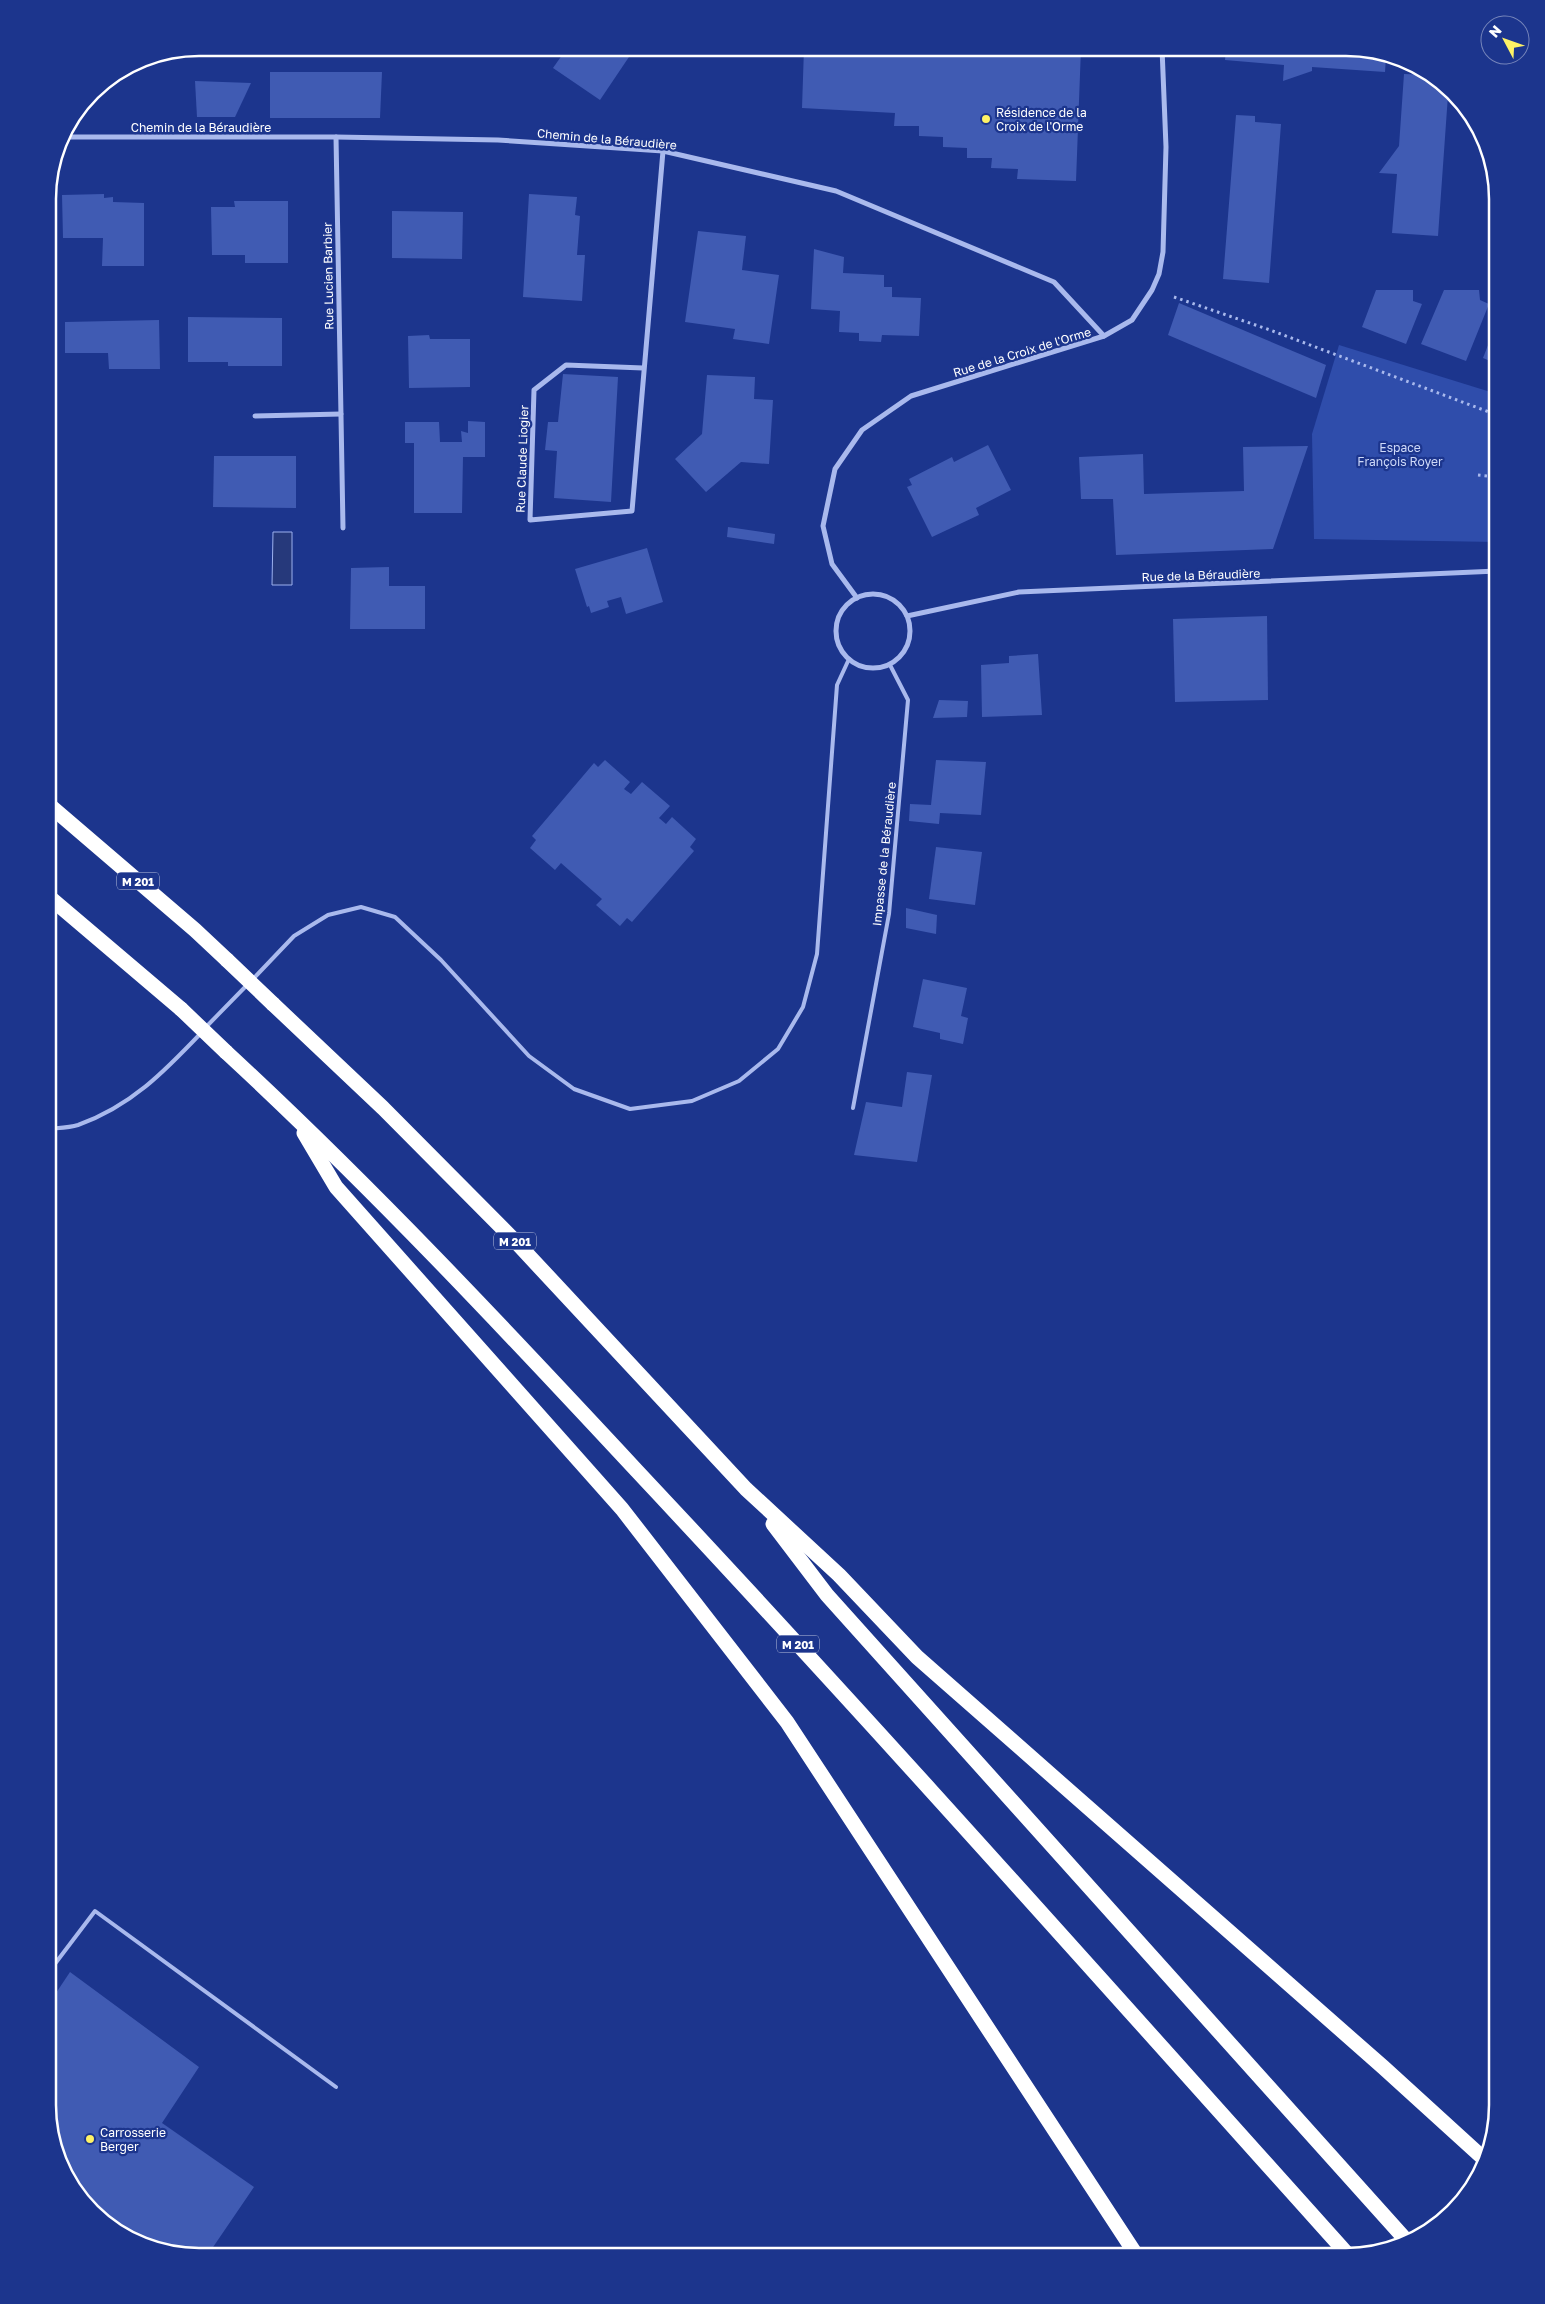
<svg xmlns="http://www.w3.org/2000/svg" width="1545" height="2304" font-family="'Golos Text',sans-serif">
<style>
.green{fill:#2f4dab}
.water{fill:#26397b;stroke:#9cb1ef}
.building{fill:#405bb3}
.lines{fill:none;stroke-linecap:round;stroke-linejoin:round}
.path{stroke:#a9b9ed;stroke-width:3;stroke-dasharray:2.5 4;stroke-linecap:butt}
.lane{stroke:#a9b9ed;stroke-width:4}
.street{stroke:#a9b9ed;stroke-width:5}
.highway{stroke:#fff;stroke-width:15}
.highway-bridge{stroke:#fff;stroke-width:15}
.poi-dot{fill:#fef266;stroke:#1c358d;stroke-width:2}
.labels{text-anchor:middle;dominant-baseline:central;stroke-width:4.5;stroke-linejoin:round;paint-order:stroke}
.shield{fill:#1c358d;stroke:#bbc2dd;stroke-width:1}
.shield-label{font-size:11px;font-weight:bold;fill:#fff}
.poi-label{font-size:12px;fill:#fff;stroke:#1c358d;text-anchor:start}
.street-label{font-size:12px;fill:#fff;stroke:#1c358d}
.park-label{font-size:12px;fill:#ced9f9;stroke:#1c358d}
.rim{fill:none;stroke:#fff;stroke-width:2.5}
</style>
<rect width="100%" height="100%" fill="#1c358d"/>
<polygon class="green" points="1339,345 1497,394 1497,542 1314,539 1312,434"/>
<polygon class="water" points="273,532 292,532 292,585 272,585"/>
<g class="building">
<polygon points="567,48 635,48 600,100 553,68"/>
<polygon points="804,48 1081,48 1076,181 1017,179 1018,169 991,168 992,158 967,158 967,148 943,147 943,137 919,136 919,126 894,126 895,113 802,108"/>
<polygon points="1226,48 1355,48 1386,57 1385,72 1312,67 1312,71 1283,81 1284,65 1225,60"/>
<polygon points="270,72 382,72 380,118 270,118"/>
<polygon points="1404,74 1429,75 1448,95 1438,236 1392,233 1397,174 1379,173 1399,146"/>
<polygon points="195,81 251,83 235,117 197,117"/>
<polygon points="1236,115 1255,116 1255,122 1281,124 1269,283 1223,279"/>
<polygon points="104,194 104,198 113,197 113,202 144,203 144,266 102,266 103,238 63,238 62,195"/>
<polygon points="529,194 577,197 575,215 580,216 577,255 585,255 582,301 523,297"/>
<polygon points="234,201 288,201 288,263 245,263 245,255 212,255 211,207 235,207"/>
<polygon points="392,211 463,212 462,259 392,258"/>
<polygon points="698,231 746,236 742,270 779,275 769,344 733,339 735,329 685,322"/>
<polygon points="814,249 844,257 843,273 884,275 884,287 892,287 892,297 921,298 919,336 882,335 881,342 859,341 859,333 839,332 840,311 811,309"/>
<polygon points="1376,290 1413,290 1413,301 1422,304 1406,344 1362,327"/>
<polygon points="1444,290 1479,290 1480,300 1489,304 1466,361 1421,344"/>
<polygon points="1179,303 1326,365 1316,398 1168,335"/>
<polygon points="188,317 282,318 282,366 228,366 228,362 188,362"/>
<polygon points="159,320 160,369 109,369 108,353 65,353 65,322"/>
<polygon points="1497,322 1497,364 1483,358"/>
<polygon points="429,335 430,339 470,339 470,387 409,388 408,336"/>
<polygon points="563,374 618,377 611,502 554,498 557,451 545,450 548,422 558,422"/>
<polygon points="707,375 755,377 754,399 773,400 769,464 741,462 706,492 675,459 702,434"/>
<polygon points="468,421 485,422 485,457 463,457 462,513 414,513 414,443 405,443 405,422 439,422 440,442 462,442 461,431 468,433"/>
<polygon points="988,445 1011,490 976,508 979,515 932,537 907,487 912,485 909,479 952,457 954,462"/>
<polygon points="1308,446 1273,549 1116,555 1113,499 1081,499 1079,457 1143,454 1144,494 1244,491 1243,447"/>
<polygon points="214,456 296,456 296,508 213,507"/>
<polygon points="728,527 775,534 774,544 727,537"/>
<polygon points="647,548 663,602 626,614 621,597 607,601 609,607 591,613 589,606 587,607 575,569"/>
<polygon points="389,567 389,586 425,586 425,629 350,629 351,568"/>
<polygon points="1267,616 1268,700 1175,702 1173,619"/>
<polygon points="1038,654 1042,715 982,717 981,665 1009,663 1009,656"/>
<polygon points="939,700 968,701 967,717 933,718"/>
<polygon points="605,760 630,782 624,789 631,794 642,782 670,806 659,818 666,824 672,817 696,839 690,847 694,851 632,922 627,918 620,926 596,905 602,899 561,863 555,870 530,848 536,840 532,836 594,763 598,767"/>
<polygon points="936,760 986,762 981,815 940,813 939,824 909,821 910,804 931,805"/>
<polygon points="936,847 982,852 975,905 929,899"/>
<polygon points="906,908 937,915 936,934 906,928"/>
<polygon points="923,979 967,988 961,1016 968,1018 963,1044 940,1039 940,1033 913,1027"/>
<polygon points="907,1072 932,1075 917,1162 854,1155 866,1102 902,1107"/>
<polygon points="70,1972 199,2067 162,2123 254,2187 207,2256 190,2256 115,2231 68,2180 48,2104 48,2005"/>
</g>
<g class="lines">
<g class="path">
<polyline points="1174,297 1270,330 1497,415"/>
<polyline points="1478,475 1497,477"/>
</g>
<g class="lane">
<polyline points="253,979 294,936 328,915 361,907 395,917 441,960 529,1056 574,1089 630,1109 692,1101 739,1081 778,1049 803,1007 817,954 837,685 849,659"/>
<polyline points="206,1027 248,984"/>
<polyline points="853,1108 889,914 908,700 890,665"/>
<path d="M48,1129C57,1128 69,1128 78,1125C131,1106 164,1072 202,1032"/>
<polyline points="48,1973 95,1911 336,2087"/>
</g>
<g class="street">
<polyline points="62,137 336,137 498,140 663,151 836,191 1054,282 1104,336"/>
<polyline points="336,137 343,528"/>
<polyline points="643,368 566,365 534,390 530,520 632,511 663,151"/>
<polyline points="255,416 341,414"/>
<circle cx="873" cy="631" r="37"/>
<polyline points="857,598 832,564 823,526 835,469 862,430 911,396 1104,336 1132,320 1152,290 1159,274 1163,252 1166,147 1162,48"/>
<polyline points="907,616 1019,592 1497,571"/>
</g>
<g class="highway">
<polyline points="48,804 195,930 227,960"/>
<polyline points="48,896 181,1009"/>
<polyline points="273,1004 383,1108 516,1242 746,1489 839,1575 917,1657 1383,2067 1483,2158"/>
<path d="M226,1052C370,1185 504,1328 637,1471C879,1729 1113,1993 1349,2256"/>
<polyline points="304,1133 336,1187 622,1509 787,1722 1137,2256"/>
<polyline points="773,1524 827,1595 1406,2240"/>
</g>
<g class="highway-bridge">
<polyline points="227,960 273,1004"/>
<polyline points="181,1009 226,1052"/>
</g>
</g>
<g class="poi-dot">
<circle cx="986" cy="119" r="5"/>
<circle cx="90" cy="2139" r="5"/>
</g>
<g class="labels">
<g class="shield">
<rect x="117" y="872.5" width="42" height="17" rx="4"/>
<rect x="494" y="1232.5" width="42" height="17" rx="4"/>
<rect x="777" y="1635.5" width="42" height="17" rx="4"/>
</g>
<g class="shield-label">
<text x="138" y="881">M 201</text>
<text x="515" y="1241">M 201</text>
<text x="798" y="1644">M 201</text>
</g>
<g class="poi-label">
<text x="996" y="112">Résidence de la<tspan x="996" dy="14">Croix de l'Orme</tspan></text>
<text x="100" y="2132">Carrosserie<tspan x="100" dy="14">Berger</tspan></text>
</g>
<g class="street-label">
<text x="201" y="127">Chemin de la Béraudière</text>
<text transform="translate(607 139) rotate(5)">Chemin de la Béraudière</text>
<text transform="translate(328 276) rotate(-91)">Rue Lucien Barbier</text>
<text transform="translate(1022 352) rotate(-17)">Rue de la Croix de l'Orme</text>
<text transform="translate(522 459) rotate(-88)">Rue Claude Liogier</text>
<text transform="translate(1201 575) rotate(-2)">Rue de la Béraudière</text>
<text transform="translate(884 854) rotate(-84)">Impasse de la Béraudière</text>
</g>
<g class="park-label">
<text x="1400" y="447">Espace<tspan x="1400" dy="14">François Royer</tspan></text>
</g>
</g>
<path d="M0 0H1545V2304H0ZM199 56H1346A143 143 0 0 1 1489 199V2105A143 143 0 0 1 1346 2248H199A143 143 0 0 1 56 2105V199A143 143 0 0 1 199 56Z" fill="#1c358d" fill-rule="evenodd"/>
<path class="rim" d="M199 56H1346A143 143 0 0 1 1489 199V2105A143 143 0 0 1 1346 2248H199A143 143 0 0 1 56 2105V199A143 143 0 0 1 199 56Z"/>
<g transform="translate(1505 40) rotate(311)"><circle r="24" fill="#1c358d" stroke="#7786bb"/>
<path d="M0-4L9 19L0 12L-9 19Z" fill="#fef266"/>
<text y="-8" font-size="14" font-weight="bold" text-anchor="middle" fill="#ffffff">N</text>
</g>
</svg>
